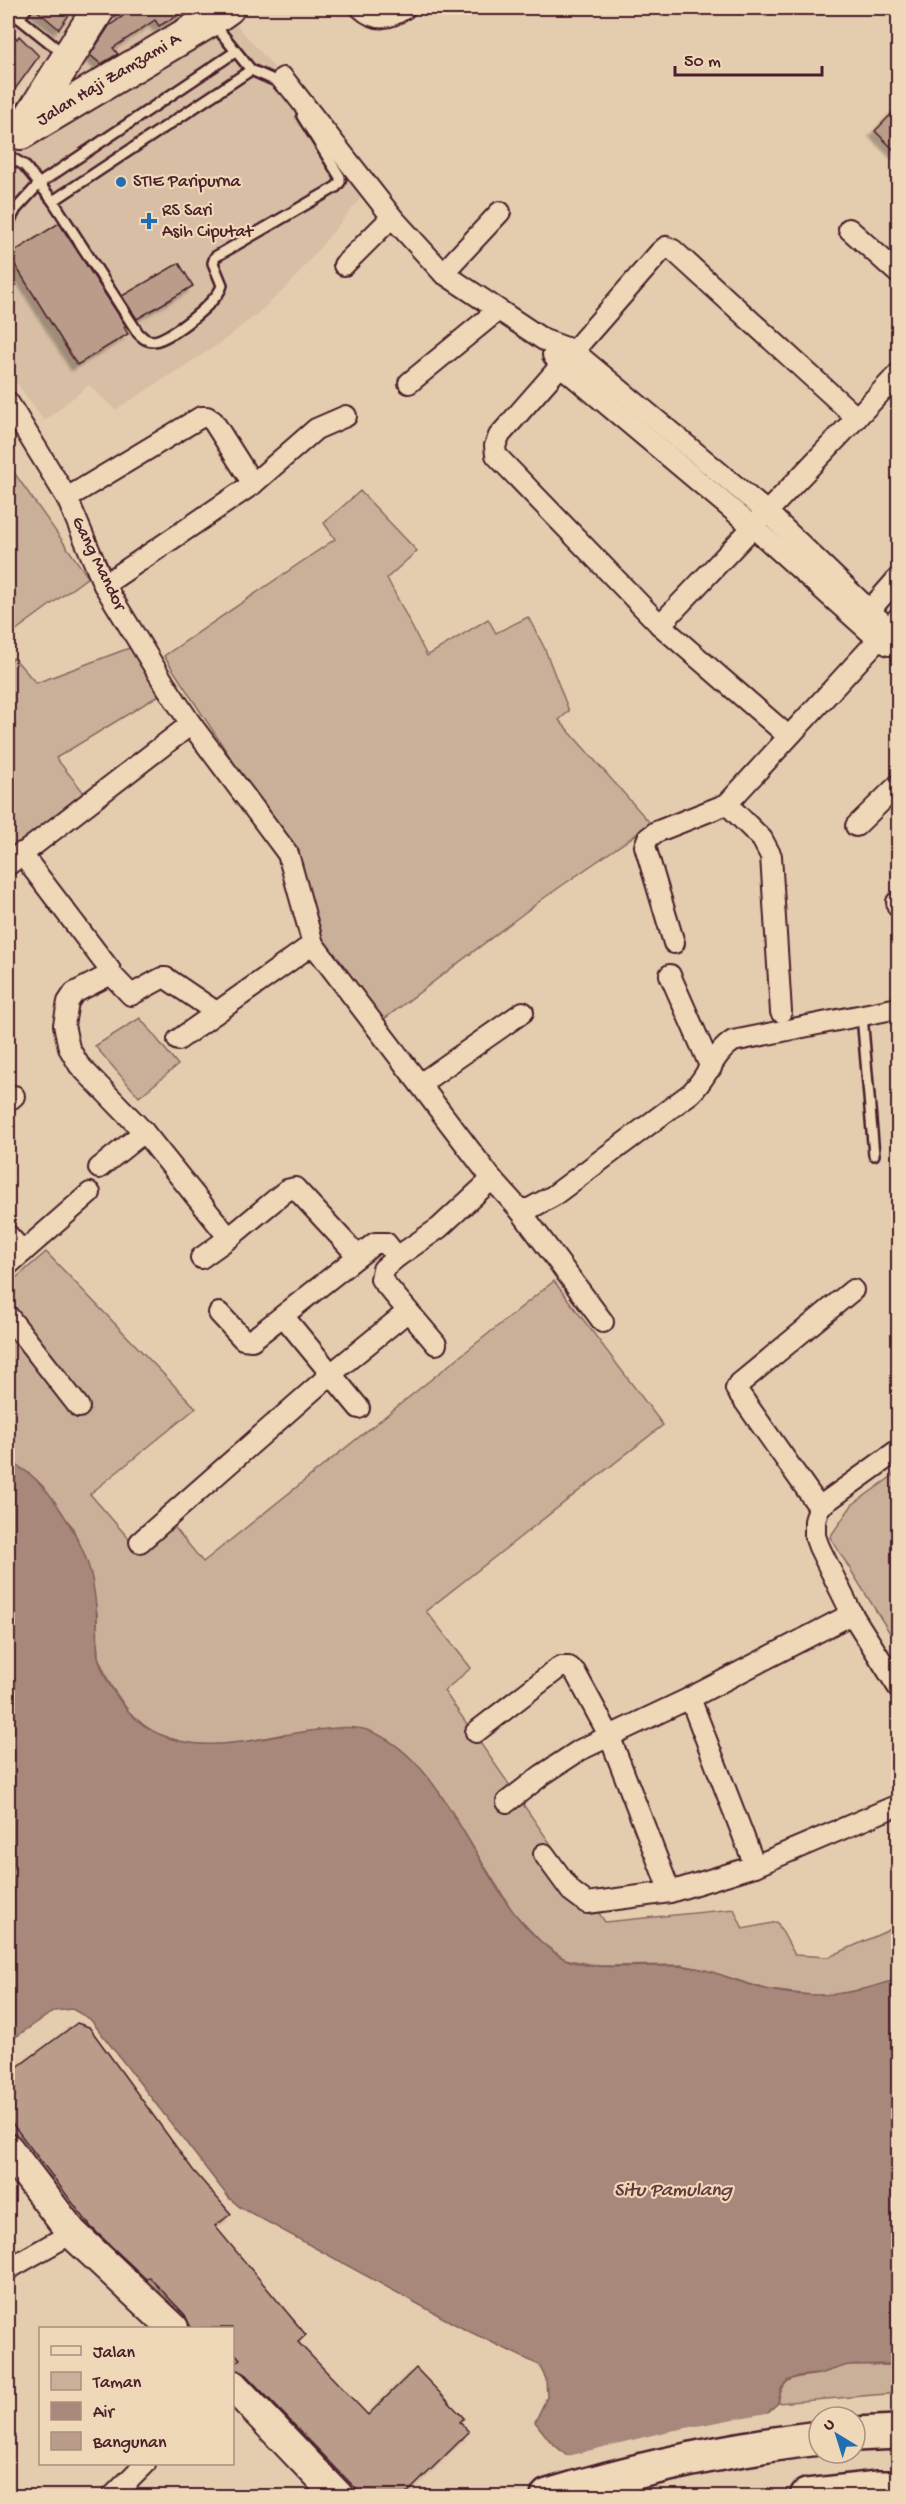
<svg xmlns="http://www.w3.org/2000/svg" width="906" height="2504" font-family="'Gochi Hand',sans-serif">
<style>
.built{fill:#d7bea4}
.green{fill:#cab099;stroke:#8a6862;stroke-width:1.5}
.water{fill:#a7887a;stroke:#825e5a;stroke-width:1.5}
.pier{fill:#e4cdaf}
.building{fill:#b99c8a;stroke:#4a1f2b;stroke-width:1.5;filter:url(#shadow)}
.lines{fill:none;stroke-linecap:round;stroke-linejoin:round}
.service-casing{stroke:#4a1f2b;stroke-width:14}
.minor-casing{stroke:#4a1f2b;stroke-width:24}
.primary-casing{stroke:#4a1f2b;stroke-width:34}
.trunk-casing{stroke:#4a1f2b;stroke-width:36}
.motorway-casing{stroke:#4a1f2b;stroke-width:38}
.service{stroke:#eed8b7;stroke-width:9}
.minor{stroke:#eed8b7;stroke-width:20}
.primary{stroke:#eed8b7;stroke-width:30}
.trunk{stroke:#eed8b7;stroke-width:32}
.motorway{stroke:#eed8b7;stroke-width:33}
.poi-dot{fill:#1f6fb2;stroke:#eed8b7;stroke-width:2}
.labels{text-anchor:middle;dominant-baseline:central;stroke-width:4.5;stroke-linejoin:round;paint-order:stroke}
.street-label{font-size:18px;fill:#4a1f2b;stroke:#eed8b7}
.poi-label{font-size:18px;fill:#4a1f2b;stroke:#eed8b7;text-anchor:start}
.water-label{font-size:20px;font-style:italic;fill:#61393f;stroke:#eed8b7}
</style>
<defs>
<filter id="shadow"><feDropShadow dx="-5.5" dy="5.5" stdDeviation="1.5" flood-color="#0004"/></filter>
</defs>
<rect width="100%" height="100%" fill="#e4cdaf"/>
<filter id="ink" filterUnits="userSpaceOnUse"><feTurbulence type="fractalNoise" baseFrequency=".0167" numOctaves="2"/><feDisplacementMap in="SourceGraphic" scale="12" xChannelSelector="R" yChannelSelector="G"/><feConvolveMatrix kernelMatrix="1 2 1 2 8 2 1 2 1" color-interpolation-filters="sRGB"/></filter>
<g filter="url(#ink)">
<polygon class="built" points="8,8 253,8 234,22 374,182 289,285 258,313 219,344 115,410 89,385 44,421 8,371 8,168 23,132 66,101 8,19"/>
<g class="green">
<polygon points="8,464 88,577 8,636"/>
<polygon points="360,491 417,551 387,578 427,656 488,619 496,633 528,617 544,647 569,711 559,720 651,824 544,898 375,1026 317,943 287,844 164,656 335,539 324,523"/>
<polygon points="140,644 166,691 56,758 85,794 8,850 8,661 14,658 36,683"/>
<polygon points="140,1018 178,1065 139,1097 95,1046"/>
<polygon points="46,1252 196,1408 90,1494 137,1548 171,1523 203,1562 554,1281 663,1425 426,1611 471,1668 444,1691 605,1922 734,1909 743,1929 777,1922 795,1955 829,1957 898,1926 898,1979 864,1991 819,1996 769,1990 704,1970 682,1965 599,1966 565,1959 542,1943 513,1912 439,1792 284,1734 226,1746 185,1743 150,1731 129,1712 111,1686 98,1657 97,1613 91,1576 72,1526 15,1465 8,1462 8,1285"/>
<polygon points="898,1472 898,1646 830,1537 852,1505"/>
<path d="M898,2364V2393L778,2403C783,2373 795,2379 819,2374C828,2372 837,2367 846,2365C863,2362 881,2368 898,2364Z"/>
</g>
<path class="water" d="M8,1462C26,1468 42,1484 53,1499C70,1523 86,1550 92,1579C95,1595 97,1611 97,1627C98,1636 96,1647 98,1656C102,1675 117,1699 130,1713C180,1766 255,1737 317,1730C333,1728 355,1725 370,1731C445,1760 474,1873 528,1929C539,1940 551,1952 565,1959C603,1975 659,1960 701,1969C724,1974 746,1986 770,1990C817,2000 854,1994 898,1979V2364L848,2365L819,2374L799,2376L787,2381L781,2389L778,2403L767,2413L612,2449L567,2456L550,2441L535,2422L547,2397L546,2379L539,2365L462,2328L240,2207L229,2198L90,2019L72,2009L54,2011L8,2042Z"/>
<polygon class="pier" points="776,2411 768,2416 735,2425 682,2437 612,2452 567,2459 563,2457 665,2432"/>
<g class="building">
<polygon points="34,8 74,8 59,29"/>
<polygon points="117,8 191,8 159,26 155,20 113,48 118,54 101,64 90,55 109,26 123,16"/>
<polygon points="8,29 17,39 19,36 39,56 8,99"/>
<polygon points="898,107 898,154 875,131"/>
<polygon points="59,223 126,326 124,327 128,334 77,365 9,255"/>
<polygon points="179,263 193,286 137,319 122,296"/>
<polygon points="77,2023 89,2027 193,2170 231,2214 215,2226 306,2335 298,2342 368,2415 416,2368 464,2418 460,2422 469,2432 404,2496 363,2496 244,2373 232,2368 232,2365 240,2359 232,2350 232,2328 191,2328 185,2315 149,2277 146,2279 91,2227 8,2118 8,2074"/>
</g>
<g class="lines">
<g class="service-casing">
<g id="service">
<polyline points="12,8 19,18 65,55"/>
<polyline points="19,18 27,8"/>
<polyline points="251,70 276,81 282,88"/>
<polyline points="8,156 24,165 53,201 251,70 214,24"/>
<path d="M53,201L138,333C143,338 146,341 154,341C170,339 219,301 222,285L213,263L215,257L336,187L340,182V177L302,116"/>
<polyline points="8,224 16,209 40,183 235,52"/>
<polyline points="862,1015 874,1155"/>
</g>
</g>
<g class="minor-casing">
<g id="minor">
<path d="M361,8C376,22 389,19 405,8"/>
<polyline points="283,78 392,217 443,273 544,340 572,350 768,513 889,629 898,645"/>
<polyline points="849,229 898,273"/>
<polyline points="344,265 392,217"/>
<polyline points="443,273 500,212"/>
<polyline points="553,355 560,365 754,528 879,640 889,645"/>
<polyline points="409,383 497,311"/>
<path d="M8,402L67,498L104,585L164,683L191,724L288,854L313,944L492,1179L519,1209H529L553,1196L691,1093C707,1078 714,1053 733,1041L898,1008"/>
<polyline points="67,498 201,417 207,417 213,421 253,484"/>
<polyline points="104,585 253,484 316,429 346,416"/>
<polyline points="863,618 898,578"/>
<polyline points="660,625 898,374"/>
<polyline points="788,736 660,625 496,455 495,446 499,436 660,252 666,247 673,250 857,418"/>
<polyline points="856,826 898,785"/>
<polyline points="21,853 110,970 111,974 74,993 68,1002 64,1025 69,1048 79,1065 144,1132 229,1238 201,1258"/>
<polyline points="8,865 191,724"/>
<polyline points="897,902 898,907"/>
<polyline points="674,943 645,846 648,838 656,832 727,804"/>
<polyline points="111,974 131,995 162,978 166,978 216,1012"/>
<polyline points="670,975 711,1068"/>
<polyline points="781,1012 771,856 762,839 727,804 898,618"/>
<polyline points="178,1040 313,944"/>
<polyline points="420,1084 523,1012"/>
<polyline points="8,1101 14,1096"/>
<polyline points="99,1168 144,1132"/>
<polyline points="519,1209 603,1322"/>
<polyline points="8,1235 23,1252"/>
<polyline points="229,1238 287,1190 295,1188 358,1256"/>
<polyline points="397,1257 383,1269 381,1279 436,1344"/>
<polyline points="8,1265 90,1193"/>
<polyline points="219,1313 243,1339 252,1340 375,1243 386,1243 397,1257 439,1228 492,1179"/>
<polyline points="8,1316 79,1407"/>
<polyline points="289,1323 359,1408"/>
<polyline points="898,1450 819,1507 815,1521 815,1536 819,1547 852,1614 898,1687"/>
<polyline points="819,1507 736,1389 739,1384 853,1290"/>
<polyline points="140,1542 331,1374 407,1312"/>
<polyline points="690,1698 755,1866"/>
<polyline points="476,1732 560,1667 569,1667 575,1672 609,1735 670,1892"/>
<polyline points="507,1802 542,1775 580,1750 690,1698 852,1614"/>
<polyline points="544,1854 571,1891 587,1903 670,1892 755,1866 898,1805"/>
<polyline points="8,2269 72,2233"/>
<polyline points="113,2496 145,2464"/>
</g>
</g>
<g class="primary-casing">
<g id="primary">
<polyline points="8,2149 72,2233 173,2328"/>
<polyline points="232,2385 338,2496"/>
</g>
</g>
<g class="trunk-casing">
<g id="trunk">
<polyline points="23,129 99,8"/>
<polyline points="21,133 211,20 228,8"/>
</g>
</g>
<g class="motorway-casing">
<g id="motorway">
<polyline points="855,2434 898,2432"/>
<path d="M548,2496C638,2469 725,2449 819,2438"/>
<polyline points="807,2496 878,2488 898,2488"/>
</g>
</g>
<use href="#service" class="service"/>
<use href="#minor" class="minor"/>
<use href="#primary" class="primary"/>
<use href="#trunk" class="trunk"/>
<use href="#motorway" class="motorway"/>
</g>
</g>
<g class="poi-dot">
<circle cx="121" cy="182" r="6"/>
<path d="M146 212h6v6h6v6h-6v6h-6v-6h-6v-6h6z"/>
</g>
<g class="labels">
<g class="street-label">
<text transform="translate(109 80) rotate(-31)">Jalan Haji Zamzami A</text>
<text transform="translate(98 564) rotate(64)">Gang Mandor</text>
</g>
<g class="poi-label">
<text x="133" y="182">STIE Paripurna</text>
<text x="162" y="211">RS Sari<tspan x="162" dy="21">Asih Ciputat</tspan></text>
</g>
<g class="water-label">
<text x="673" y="2191">Situ Pamulang</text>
</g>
</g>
<rect width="906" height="2504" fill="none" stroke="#eed8b7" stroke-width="30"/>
<rect x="15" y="15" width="876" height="2474" fill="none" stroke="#4a1f2b" stroke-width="2" filter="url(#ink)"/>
<rect x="39" y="2327" width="195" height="138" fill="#eed8b7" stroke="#ac8e7f" stroke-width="1.5"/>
<rect x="51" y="2346" width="30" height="9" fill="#eed8b7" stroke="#ac8e7f" stroke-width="1.5"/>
<text x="93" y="2357" font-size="18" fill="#4a1f2b">Jalan</text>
<rect x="51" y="2372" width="30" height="18" fill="#cab099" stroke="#ac8e7f" stroke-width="1.5"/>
<text x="93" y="2387" font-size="18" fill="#4a1f2b">Taman</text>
<rect x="51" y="2402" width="30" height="18" fill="#a7887a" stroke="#ac8e7f" stroke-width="1.5"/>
<text x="93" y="2417" font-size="18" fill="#4a1f2b">Air</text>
<rect x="51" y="2432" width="30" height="18" fill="#b99c8a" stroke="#ac8e7f" stroke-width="1.5"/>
<text x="93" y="2447" font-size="18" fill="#4a1f2b">Bangunan</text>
<g transform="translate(837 2435) rotate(322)"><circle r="28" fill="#eed8b7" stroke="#ac8e7f" stroke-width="1.5"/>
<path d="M0-4.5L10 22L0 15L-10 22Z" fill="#1f6fb2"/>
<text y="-9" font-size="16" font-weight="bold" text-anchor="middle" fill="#4a1f2b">U</text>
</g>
<path d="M675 66v9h147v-9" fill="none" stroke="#4a1f2b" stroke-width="3"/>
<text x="684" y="66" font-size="18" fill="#4a1f2b" stroke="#eed8b7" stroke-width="4.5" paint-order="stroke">50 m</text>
</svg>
